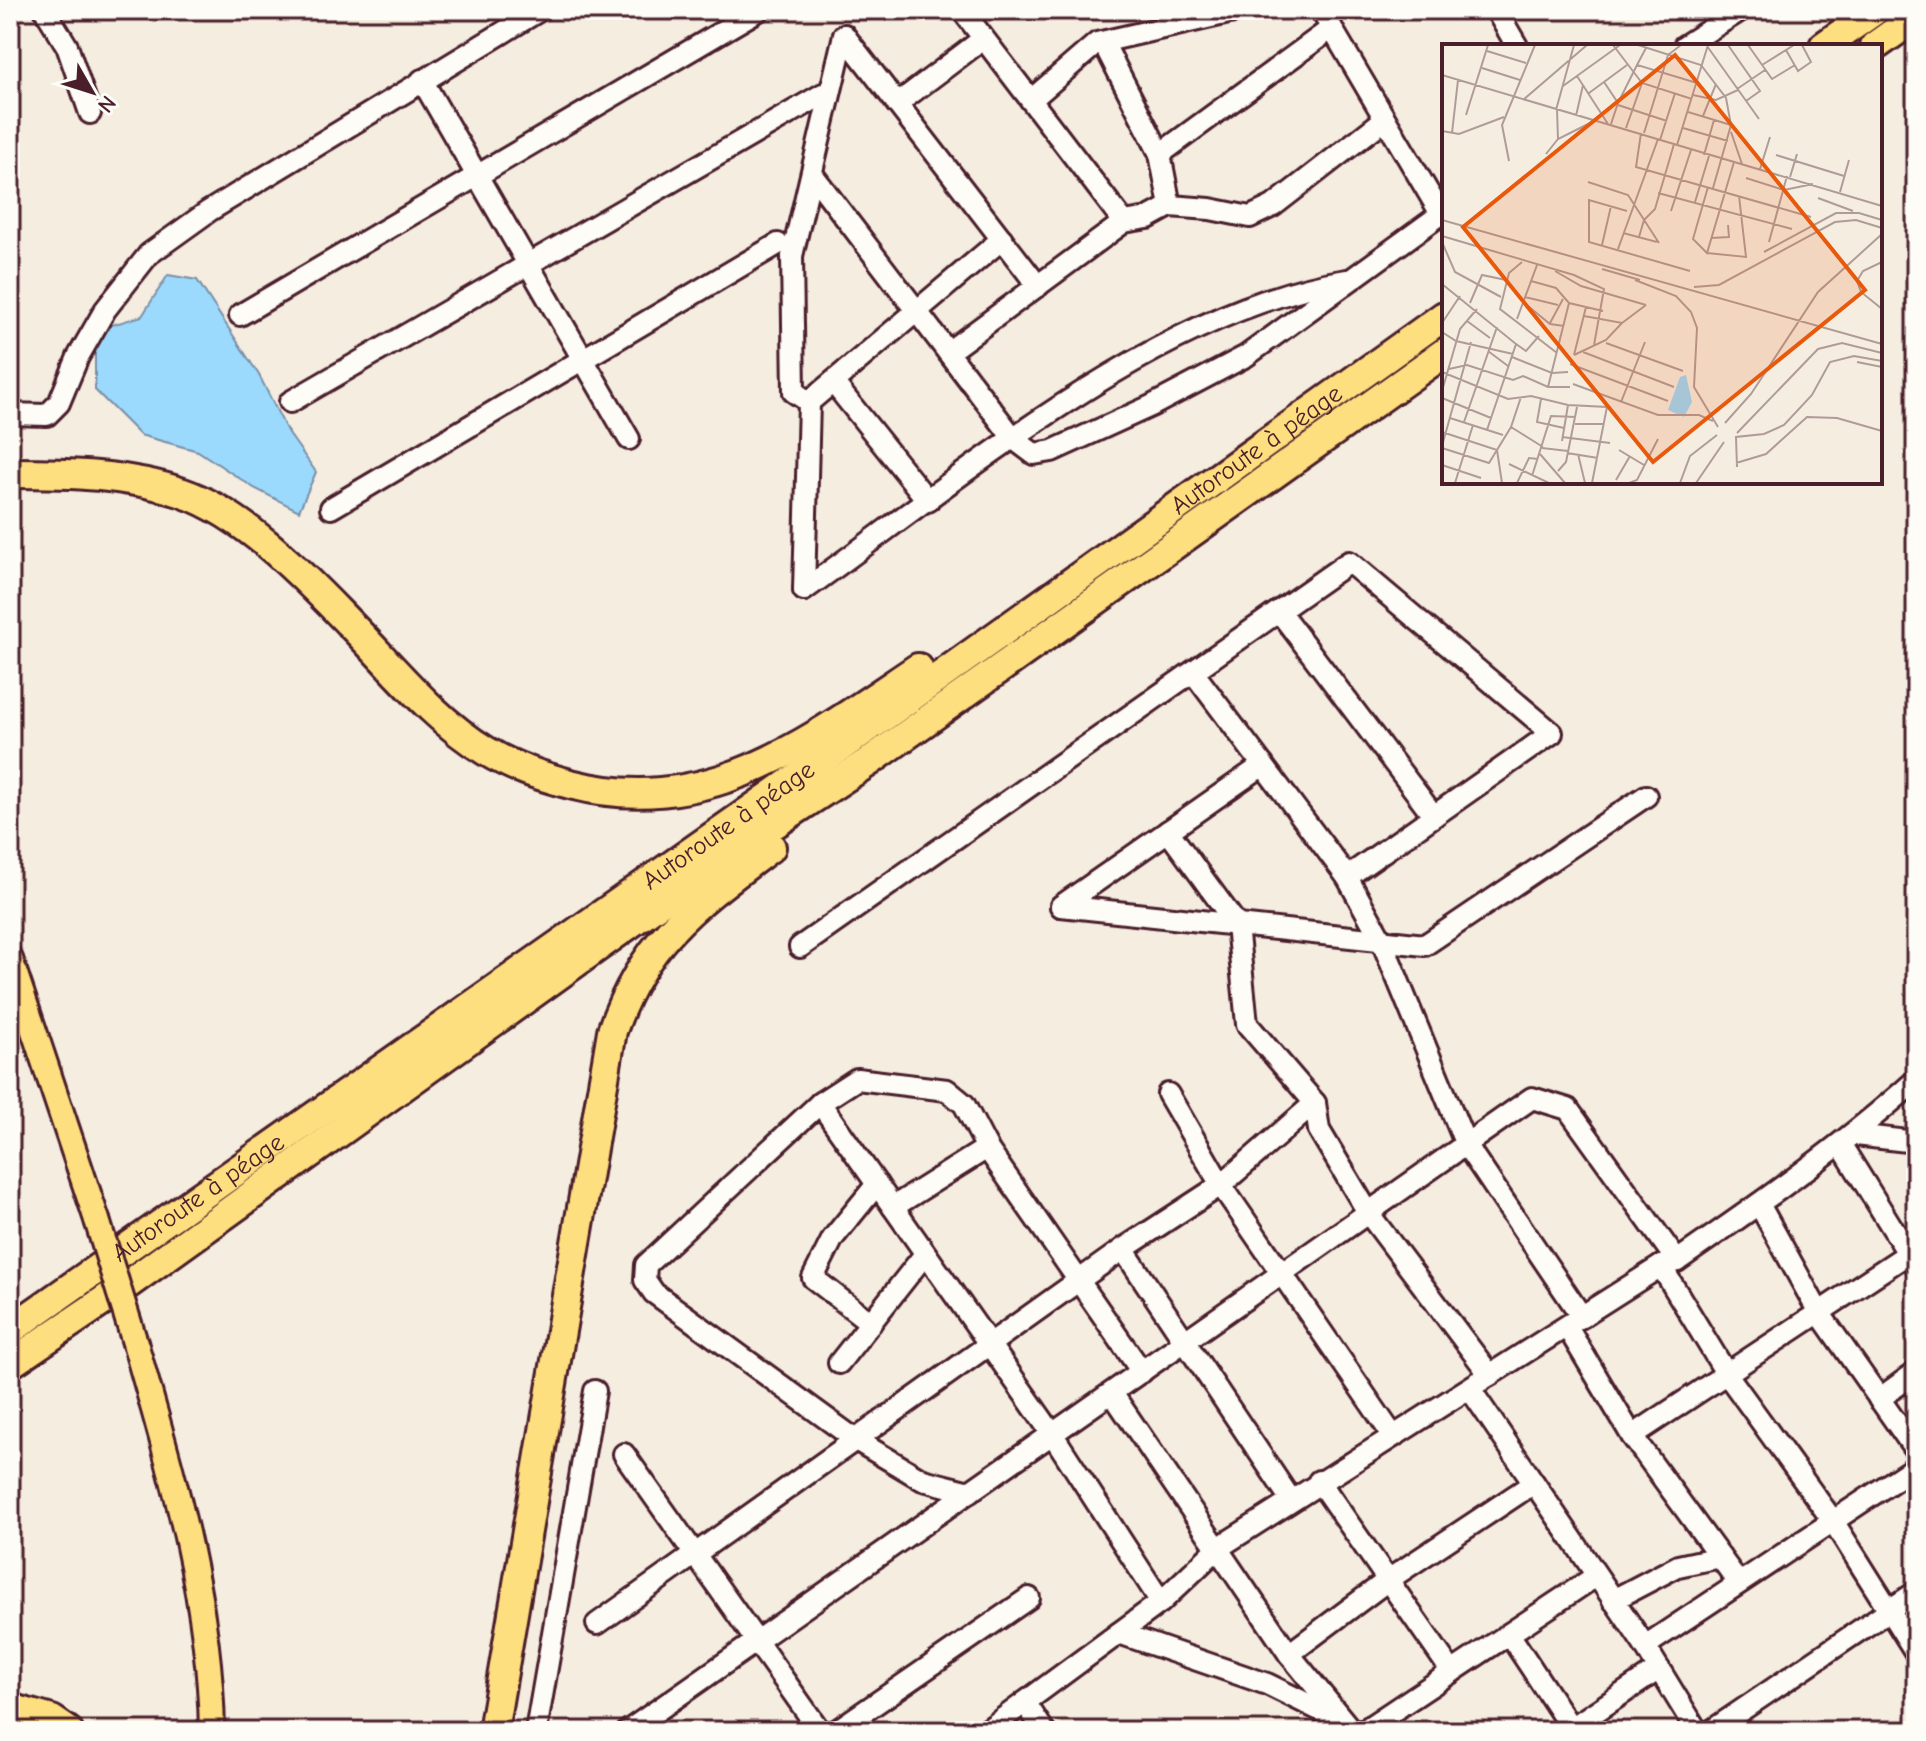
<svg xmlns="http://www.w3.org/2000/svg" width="1926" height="1741" font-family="'Comic Neue',sans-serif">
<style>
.water{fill:#9bdafc;stroke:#7b8fa8;stroke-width:2}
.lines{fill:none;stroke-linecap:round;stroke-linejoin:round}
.minor-casing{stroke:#4a1f2b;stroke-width:26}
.major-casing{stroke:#4a1f2b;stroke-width:30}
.highway-casing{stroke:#4a1f2b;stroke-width:34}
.minor{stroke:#fdfcf7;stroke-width:20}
.major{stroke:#fedf80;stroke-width:24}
.highway{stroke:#fedf80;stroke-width:28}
.major-bridge-casing{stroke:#4a1f2b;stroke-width:30;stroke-linecap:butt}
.major-bridge{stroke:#fedf80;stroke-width:24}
.labels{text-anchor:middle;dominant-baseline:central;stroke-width:6;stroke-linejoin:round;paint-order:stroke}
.street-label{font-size:26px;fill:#4a1f2b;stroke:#fdfcf7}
.inset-road{fill:none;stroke:#b09b98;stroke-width:2}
.view{fill:#e8590c;fill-opacity:0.15;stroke:#e8590c;stroke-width:4}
.inset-edge{fill:none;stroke:#4a1f2b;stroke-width:4}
</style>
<rect width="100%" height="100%" fill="#f4ede0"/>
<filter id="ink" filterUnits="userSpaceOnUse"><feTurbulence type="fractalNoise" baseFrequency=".0125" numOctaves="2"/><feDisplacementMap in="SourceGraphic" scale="16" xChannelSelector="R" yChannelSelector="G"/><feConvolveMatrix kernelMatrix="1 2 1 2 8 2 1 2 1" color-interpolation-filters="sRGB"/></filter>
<g filter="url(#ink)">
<polygon class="water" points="168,275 197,280 259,375 287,431 316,472 299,511 254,488 198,451 140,435 95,390 95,330 142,316"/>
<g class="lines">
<g class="minor-casing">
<g id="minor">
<polyline points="45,10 67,46 90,113"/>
<polyline points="962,10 1124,222"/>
<polyline points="1321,10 1441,214"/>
<polyline points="1496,10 1517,46"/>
<polyline points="844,35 1038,286"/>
<polyline points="1103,42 1160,154 1170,206"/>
<polyline points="1684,46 1741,10"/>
<polyline points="422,80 629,439"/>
<polyline points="1031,100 1097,43 1242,10"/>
<polyline points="897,104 983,39"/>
<polyline points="1160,154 1332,28"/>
<polyline points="813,175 1014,439 1034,454 1052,451 1151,406 1246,356 1444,212"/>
<polyline points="240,315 759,10"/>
<polyline points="948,352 1124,222 1148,218 1170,206 1210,209 1250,217 1273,206 1385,119"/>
<polyline points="833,382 928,501"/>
<polyline points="290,402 823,94"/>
<polyline points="809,402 794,392 792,256 844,35"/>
<polyline points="10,414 47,415 59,403 78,357 105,310 149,254 209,211 540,10"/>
<polyline points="331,508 778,244"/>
<path d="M804,590C957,481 1159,308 1347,280"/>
<polyline points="804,590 809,402 1002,239"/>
<polyline points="1279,611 1434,816"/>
<polyline points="1193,672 1347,877 1381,939 1466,1145 1582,1317"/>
<polyline points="1168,831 1237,925 1247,1024 1315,1103 1319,1130 1369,1214 1490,1375"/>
<polyline points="1061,906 1425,945 1646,796"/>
<polyline points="1061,906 1263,765"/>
<polyline points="800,947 1349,562 1552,733 1347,877"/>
<polyline points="1168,1094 1221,1185 1393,1436"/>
<polyline points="820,1103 646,1265 645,1280 654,1293 856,1440 923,1480 970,1492"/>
<polyline points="1855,1135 1916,1142"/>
<polyline points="1841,1145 1916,1266"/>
<polyline points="1759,1204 1818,1311 1916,1451"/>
<polyline points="893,1207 987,1148"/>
<polyline points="1123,1249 1291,1500"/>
<polyline points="1661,1266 1726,1373 1833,1521 1916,1653"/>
<polyline points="871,1323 813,1278 833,1238 877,1184"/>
<polyline points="1567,1327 1632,1436 1739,1583"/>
<polyline points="839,1363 925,1254"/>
<polyline points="1142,1372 987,1148 964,1104 947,1090 857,1079 820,1103 1053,1435 1161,1602"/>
<polyline points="1470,1389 1645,1646 1697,1731"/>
<polyline points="1112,1393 1289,1654 1352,1731"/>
<polyline points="1879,1399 1916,1372"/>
<polyline points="1632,1436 1909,1253"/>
<polyline points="624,1454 820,1731"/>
<polyline points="1319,1481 1452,1672"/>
<polyline points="1613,1600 1678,1566 1720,1557"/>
<polyline points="597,1624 1123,1249 1221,1185 1315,1103"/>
<polyline points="1119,1633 1267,1684 1338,1719"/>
<polyline points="1509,1634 1573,1731"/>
<polyline points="1645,1646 1916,1466"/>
<polyline points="1289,1654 1388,1580 1534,1483"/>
<polyline points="1025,1702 1044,1731"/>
<polyline points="536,1731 595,1391"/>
<polyline points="628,1731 1532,1098 1568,1109 1677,1261"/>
<polyline points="836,1731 1029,1598"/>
<path d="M986,1731L1161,1602L1218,1548L1661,1266L1677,1261C1761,1203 1840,1148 1916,1080"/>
<polyline points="1363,1731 1596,1576"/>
<polyline points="1567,1731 1659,1669"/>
<polyline points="1711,1731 1916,1592"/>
</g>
</g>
<g class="major-casing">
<g id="major">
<polyline points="10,959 97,1220"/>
<path d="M136,1346C172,1472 210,1598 212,1731"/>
</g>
</g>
<g class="highway-casing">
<g id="highway">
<polyline points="1824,46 1875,10"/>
<polyline points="1875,46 1916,17"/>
<path d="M10,473C68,473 128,474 183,493C246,515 304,577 349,623C392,666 433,719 486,751C512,767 540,776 570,784C709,820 809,741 918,668"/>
<path id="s1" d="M10,1330L876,722L1444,316"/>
<polyline points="10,1364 124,1287 709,867 870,761 1444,353"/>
<polyline points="10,1708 52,1720 68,1731"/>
<path d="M493,1731L612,1031C644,939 697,903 771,847"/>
</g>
</g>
<use href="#minor" class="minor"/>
<use href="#major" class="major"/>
<use href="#highway" class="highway"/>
<g class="major-bridge-casing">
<polyline id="major-bridge" points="97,1220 136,1346"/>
</g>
<use href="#major-bridge" class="major-bridge"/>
</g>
</g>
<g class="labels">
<g class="street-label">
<text stroke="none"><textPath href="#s1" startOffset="1526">Autoroute à péage</textPath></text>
<text stroke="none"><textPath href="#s1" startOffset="878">Autoroute à péage</textPath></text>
<text stroke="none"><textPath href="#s1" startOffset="230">Autoroute à péage</textPath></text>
</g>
</g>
<g transform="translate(1442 44)">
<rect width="440" height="440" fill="#f4ede0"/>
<path d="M244,331L250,358L242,373L226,366L238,333Z" fill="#9bdafc"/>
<path class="inset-road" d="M171,1L200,39L250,55M196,1L259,21L284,54L289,81L246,68M286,1L318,47L304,57M306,1L330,35L353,21M265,2L317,75M204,4L195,21L255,39M344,6L356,27L369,18L360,1M45,7L84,19M320,21L352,1M40,24L78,36M0,31L440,162M135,32L166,80M162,38L176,59L169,80M121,42L178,1M295,45L323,26M147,49L185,21M251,51L274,56L296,46M81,56L145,1M176,59L195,21M176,61L225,77M114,66L132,1M115,66L116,95M24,71L46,1M134,72L141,41M261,72L274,40M184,84L200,39M241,84L286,97M0,87L17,90L62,73M289,88L300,120M10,89L16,36M199,89L194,123L369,173M202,89L226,11L239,1M218,96L233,49M235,101L266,1M104,110L116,95L152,77M262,111L272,76M334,111L402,132M67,117L60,81L93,1M318,125L328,93M348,133L355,110M304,134L342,146L371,140M146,138L186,151L217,199M266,143L251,195L265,209L292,118M271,144L289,81M398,148L407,116M216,149L350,185M376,154L411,167M253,158L267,112M185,167L147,156V198L248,227M229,167L249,106M0,176L440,300M181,189L215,198M0,192L132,231L162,245L152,301M197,193L202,176L213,165L232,100M269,194L287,193L286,181M0,198L13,228L59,253M327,198L345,132M160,201L169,162M176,205L216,95M322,208L394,169H417L440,176M265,209L304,213L297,152M80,218L67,229L58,265L115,309M440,218L421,227L415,237L419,248L440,265M160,225L198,236M113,227L139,242L204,261M193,236L234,252L249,268L255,284L252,343L276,383M89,237L114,244L127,259L161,267M0,240L74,300L45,386M252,243L277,241L393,178L414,176L440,184M83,253L116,261M81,258L108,280L122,282M28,259L40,231L64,236M142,272L180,279L204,261M75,275L95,221M25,277L48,294M0,279L18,252M108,279L121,255M0,288L14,297L71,310M164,299L241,327M74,300L84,307L97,292M46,307L66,322M141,308L232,343M132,311L164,296L180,279M132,311L144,263M70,313L110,329L126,328M415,318L440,323M128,320L226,357M7,325L25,321L71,336L81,332L106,343H128M0,328L66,355L89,352L126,361L165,363L150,439M131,340L216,371H257L271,377M106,343L127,259M0,347L18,285L35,265M0,354L49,374M99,355L95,378L122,384M179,358L203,298M8,374L61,391M22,378L55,283M283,379L309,350L376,248L440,190M133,380H162M69,383L101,403M0,388L55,406L60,439M295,389L376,305L400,299L440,309M120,393L168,399M120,397L126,361M0,402L29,298M0,404L47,419L69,383L79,353M100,404L126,407M177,406L202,421M125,409L156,414M98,410L123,439M136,410L143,439M294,419L324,410L365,373L395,374L440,387M67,420L107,439M0,421L39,434M295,423L294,393L322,390L342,381L370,351L388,318L412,312L440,317M116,427L124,418L135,363M90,432L109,372L134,373M174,436L188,412M13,439L31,381M75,439L87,414L96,415M187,439L195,436L216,395M238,439L248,412L275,391M254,439L282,398"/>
<path class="view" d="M233,11L423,246L211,418L21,183Z"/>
<rect width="440" height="440" class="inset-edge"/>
</g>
<rect width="1926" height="1741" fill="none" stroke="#fdfcf7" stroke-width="40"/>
<rect x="20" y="20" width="1886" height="1701" fill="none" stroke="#4a1f2b" stroke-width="3" filter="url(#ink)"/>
<g transform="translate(92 92) rotate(129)" stroke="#fdfcf7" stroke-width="6" paint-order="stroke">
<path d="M0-6L14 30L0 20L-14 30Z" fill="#4a1f2b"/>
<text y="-12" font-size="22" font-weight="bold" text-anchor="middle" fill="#4a1f2b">N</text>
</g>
</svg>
